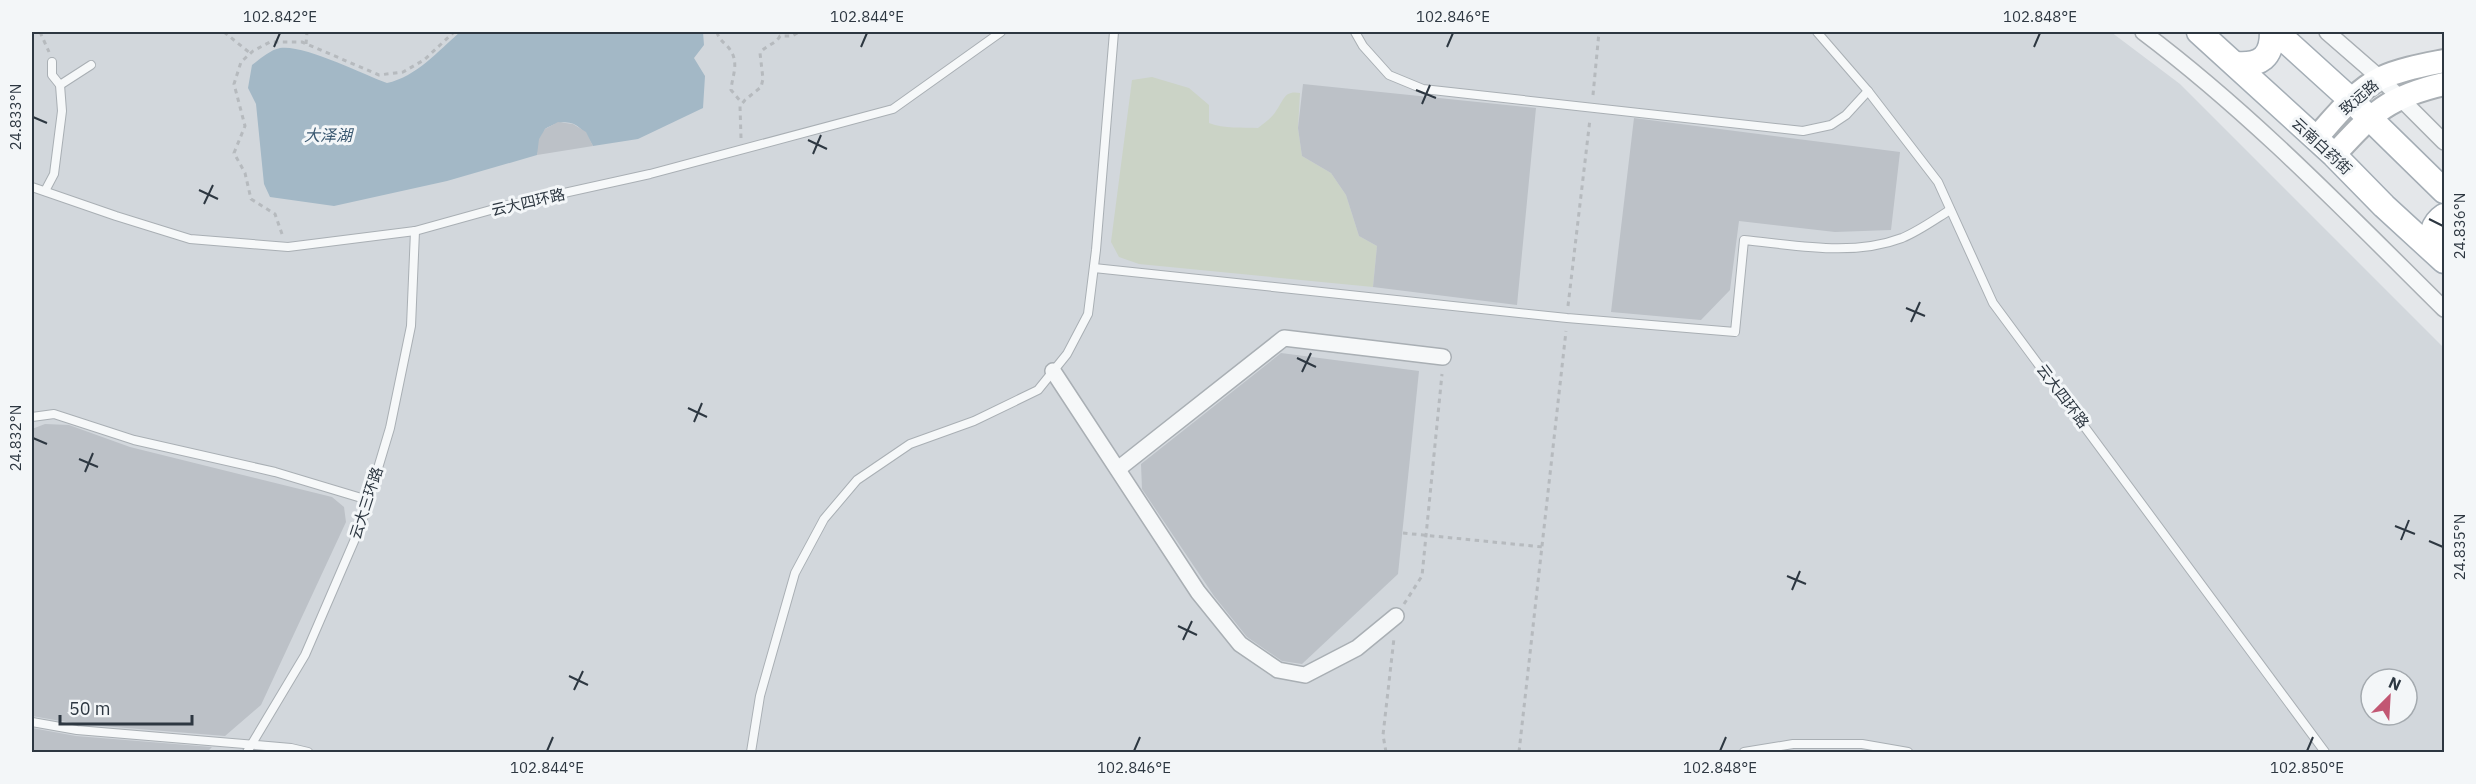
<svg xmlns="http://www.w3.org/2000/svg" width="2476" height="784" font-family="'IBM Plex Sans','Noto Sans SC',sans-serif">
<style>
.built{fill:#d2d7dc;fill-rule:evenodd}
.green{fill:#cbd3c6}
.water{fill:#a3b8c6}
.building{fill:#bcc1c7}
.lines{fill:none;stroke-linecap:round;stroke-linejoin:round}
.service-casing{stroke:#a9afb4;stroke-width:10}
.minor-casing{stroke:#a9afb4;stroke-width:18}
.secondary-casing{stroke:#a9afb4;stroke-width:26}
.primary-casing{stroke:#a4adb5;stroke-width:27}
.path{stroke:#b6babe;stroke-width:3;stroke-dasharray:4.5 4.5;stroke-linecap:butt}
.service{stroke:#f6f8f9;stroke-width:8}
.minor{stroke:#f6f8f9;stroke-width:15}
.secondary{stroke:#fff;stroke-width:22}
.primary{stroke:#fff;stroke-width:24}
.ticks{fill:none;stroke:#2d3741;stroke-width:2}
.labels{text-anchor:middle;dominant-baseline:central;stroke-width:6;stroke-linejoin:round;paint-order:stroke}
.street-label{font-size:15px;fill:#2d3741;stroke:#f3f6f8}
.water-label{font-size:16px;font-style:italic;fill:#3b5971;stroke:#f3f6f8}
.neatline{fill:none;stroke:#2d3741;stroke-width:2}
.ticks-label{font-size:15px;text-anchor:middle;fill:#2d3741}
</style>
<rect width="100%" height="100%" fill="#e4e7ea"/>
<path class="built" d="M32,32H2111L2180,84L2444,348V752H32ZM2371,679H2407V715H2371Z"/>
<path class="green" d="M1152,77L1189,88L1209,105V123C1225,129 1241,127 1258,128C1264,123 1272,118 1276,111C1284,100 1284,90 1300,93L1298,128L1302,156L1331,173L1346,195L1359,236L1377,246L1373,287L1139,264L1119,257L1111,242L1132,80Z"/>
<path class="water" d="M460,32H703L704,45L694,58L705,76L703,108L638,139L593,146C581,124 569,115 545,129L537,155L447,181L334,206L270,197L264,184L256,104L248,88L252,65C260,59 270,50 280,48C303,44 363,74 387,83C416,77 438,51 460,32Z"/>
<g class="building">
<polygon points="1303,84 1536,108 1517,305 1373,287 1377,246 1359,236 1346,195 1331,173 1302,156 1298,128"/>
<polygon points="1634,118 1900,152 1891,230 1835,232 1739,221 1730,290 1701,320 1611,312"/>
<polygon points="558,122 573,124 586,132 593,146 537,155 539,139 545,129"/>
<polygon points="1281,353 1419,371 1398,574 1302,664 1282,661 1247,637 1214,596 1142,489 1141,464"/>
<polygon points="45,424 69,425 130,447 332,497 344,507 346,522 261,705 225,736 78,724 32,716 32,429"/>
<polygon points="32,728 76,736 212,747 206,753 32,753"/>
</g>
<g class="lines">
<g class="service-casing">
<g id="service">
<polyline points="1355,32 1363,46 1389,75 1423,89 1803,131 1831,125 1846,115 1868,91"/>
<polyline points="1817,32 1868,91 1938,182 1993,303 2325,752"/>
<polyline points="60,85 91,65"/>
<polyline points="32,187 116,216 190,239 288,247 415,231 505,206 650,174 893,109 1001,32"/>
<polyline points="45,191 54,174 62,111 60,85 52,75 52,62"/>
<path d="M1094,268L1567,318L1735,332L1744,240C1795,245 1852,257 1902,238C1919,231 1934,220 1950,210"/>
<polyline points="32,417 54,414 134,440 275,472 368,500"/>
<polyline points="32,722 77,730 291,748 308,752"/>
<polyline points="247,752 305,655 361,525 390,428 411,326 415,231"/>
<polyline points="751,752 760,696 795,573 824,519 857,480 910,444 974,421 1038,390 1067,354 1088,314 1096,250 1114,32"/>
<polyline points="1744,752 1793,744 1862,744 1908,752"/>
</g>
</g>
<g class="minor-casing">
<g id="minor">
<path d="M2143,32C2252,114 2347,213 2444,309"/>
<polyline points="2327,32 2381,79 2444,142"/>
<polyline points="1053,371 1198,592 1240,644 1278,670 1305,675 1357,648 1396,616"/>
<polyline points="1118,469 1284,338 1443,357"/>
</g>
</g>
<g class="secondary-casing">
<g id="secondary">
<path d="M2316,138C2335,117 2355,91 2381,78C2401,69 2424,65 2444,61"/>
<path d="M2334,155C2373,113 2387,97 2444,84"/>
</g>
</g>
<g class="primary-casing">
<g id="primary">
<polyline points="2199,32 2334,155 2384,206 2444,261"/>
<polyline points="2276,32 2351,100 2444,191"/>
<path d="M2235,64C2261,66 2272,57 2272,32"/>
<path d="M2432,249C2431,235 2432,224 2444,216"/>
</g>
</g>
<g class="path">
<polyline points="40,32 49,52"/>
<polyline points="224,32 250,53"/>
<path d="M717,32C719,41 726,43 731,51C739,64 732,77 731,90L742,103"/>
<polyline points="306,44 307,32"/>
<polyline points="1593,95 1599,32"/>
<path d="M741,138L740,106L745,100L761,87L763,79L760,53C766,45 776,44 780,36H792L799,32"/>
<polyline points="282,234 275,214 251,199 245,173 234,153 245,126 234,84 241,62 253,51 270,42 302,42 379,75 403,72 424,60 454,32"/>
<polyline points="1568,306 1590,119"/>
<polyline points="1403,533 1543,547"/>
<polyline points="1404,604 1422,576 1442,374"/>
<polyline points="1386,752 1383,735 1394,638"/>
<polyline points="1519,752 1566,331"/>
</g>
<use href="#service" class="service"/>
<use href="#minor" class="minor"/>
<use href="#secondary" class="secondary"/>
<use href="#primary" class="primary"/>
</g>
<path class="ticks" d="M274,47L280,33M861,47L867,33M1447,47L1453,33M2034,47L2040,33M1416,90L1436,98M1422,104L1430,85M33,117L47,123M808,140L827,149M813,154L821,135M199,190L218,199M204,204L213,185M2429,219L2443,226M1906,308L1925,316M1911,322L1920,302M1297,358L1316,367M1302,372L1311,353M688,408L707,417M694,422L702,403M33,438L47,444M79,459L98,467M85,472L93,453M2395,526L2415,534M2401,540L2409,520M2429,541L2443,547M1787,576L1806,584M1792,590L1800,571M1178,626L1197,635M1183,640L1192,621M569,676L588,685M574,690L583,671M547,751L553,737M1134,751L1140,737M1720,751L1726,737M2307,751L2313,737"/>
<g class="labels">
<g class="street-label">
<text transform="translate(2359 97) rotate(-40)">致远路</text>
<text transform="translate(2322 146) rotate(43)">云南白药街</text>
<text transform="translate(528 202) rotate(-13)">云大四环路</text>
<text transform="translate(2063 396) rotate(53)">云大四环路</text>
<text transform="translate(366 503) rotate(-72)">云大三环路</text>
</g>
<g class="water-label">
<text x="328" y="135">大泽湖</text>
</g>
</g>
<rect width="2476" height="784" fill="none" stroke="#f3f6f8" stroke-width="66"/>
<g transform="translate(2389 697) rotate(24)"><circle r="28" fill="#f3f6f8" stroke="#a4aaaf" stroke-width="1.5"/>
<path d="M0-4.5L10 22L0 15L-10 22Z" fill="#c25773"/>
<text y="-9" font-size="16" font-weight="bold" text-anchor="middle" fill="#2d3741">N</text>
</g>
<path d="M60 715v9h132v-9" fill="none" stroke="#2d3741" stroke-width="3"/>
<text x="69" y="715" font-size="18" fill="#2d3741" stroke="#f3f6f8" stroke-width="4.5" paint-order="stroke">50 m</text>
<rect x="33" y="33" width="2410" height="718" class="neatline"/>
<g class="ticks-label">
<text x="280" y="22">102.842°E</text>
<text x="867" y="22">102.844°E</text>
<text x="1453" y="22">102.846°E</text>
<text x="2040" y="22">102.848°E</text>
<text transform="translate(16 117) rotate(-90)" y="5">24.833°N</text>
<text transform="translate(2460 226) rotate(-90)" y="5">24.836°N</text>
<text transform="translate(16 438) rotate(-90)" y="5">24.832°N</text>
<text transform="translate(2460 547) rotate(-90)" y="5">24.835°N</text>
<text x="547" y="773">102.844°E</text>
<text x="1134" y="773">102.846°E</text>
<text x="1720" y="773">102.848°E</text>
<text x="2307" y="773">102.850°E</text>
</g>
</svg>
